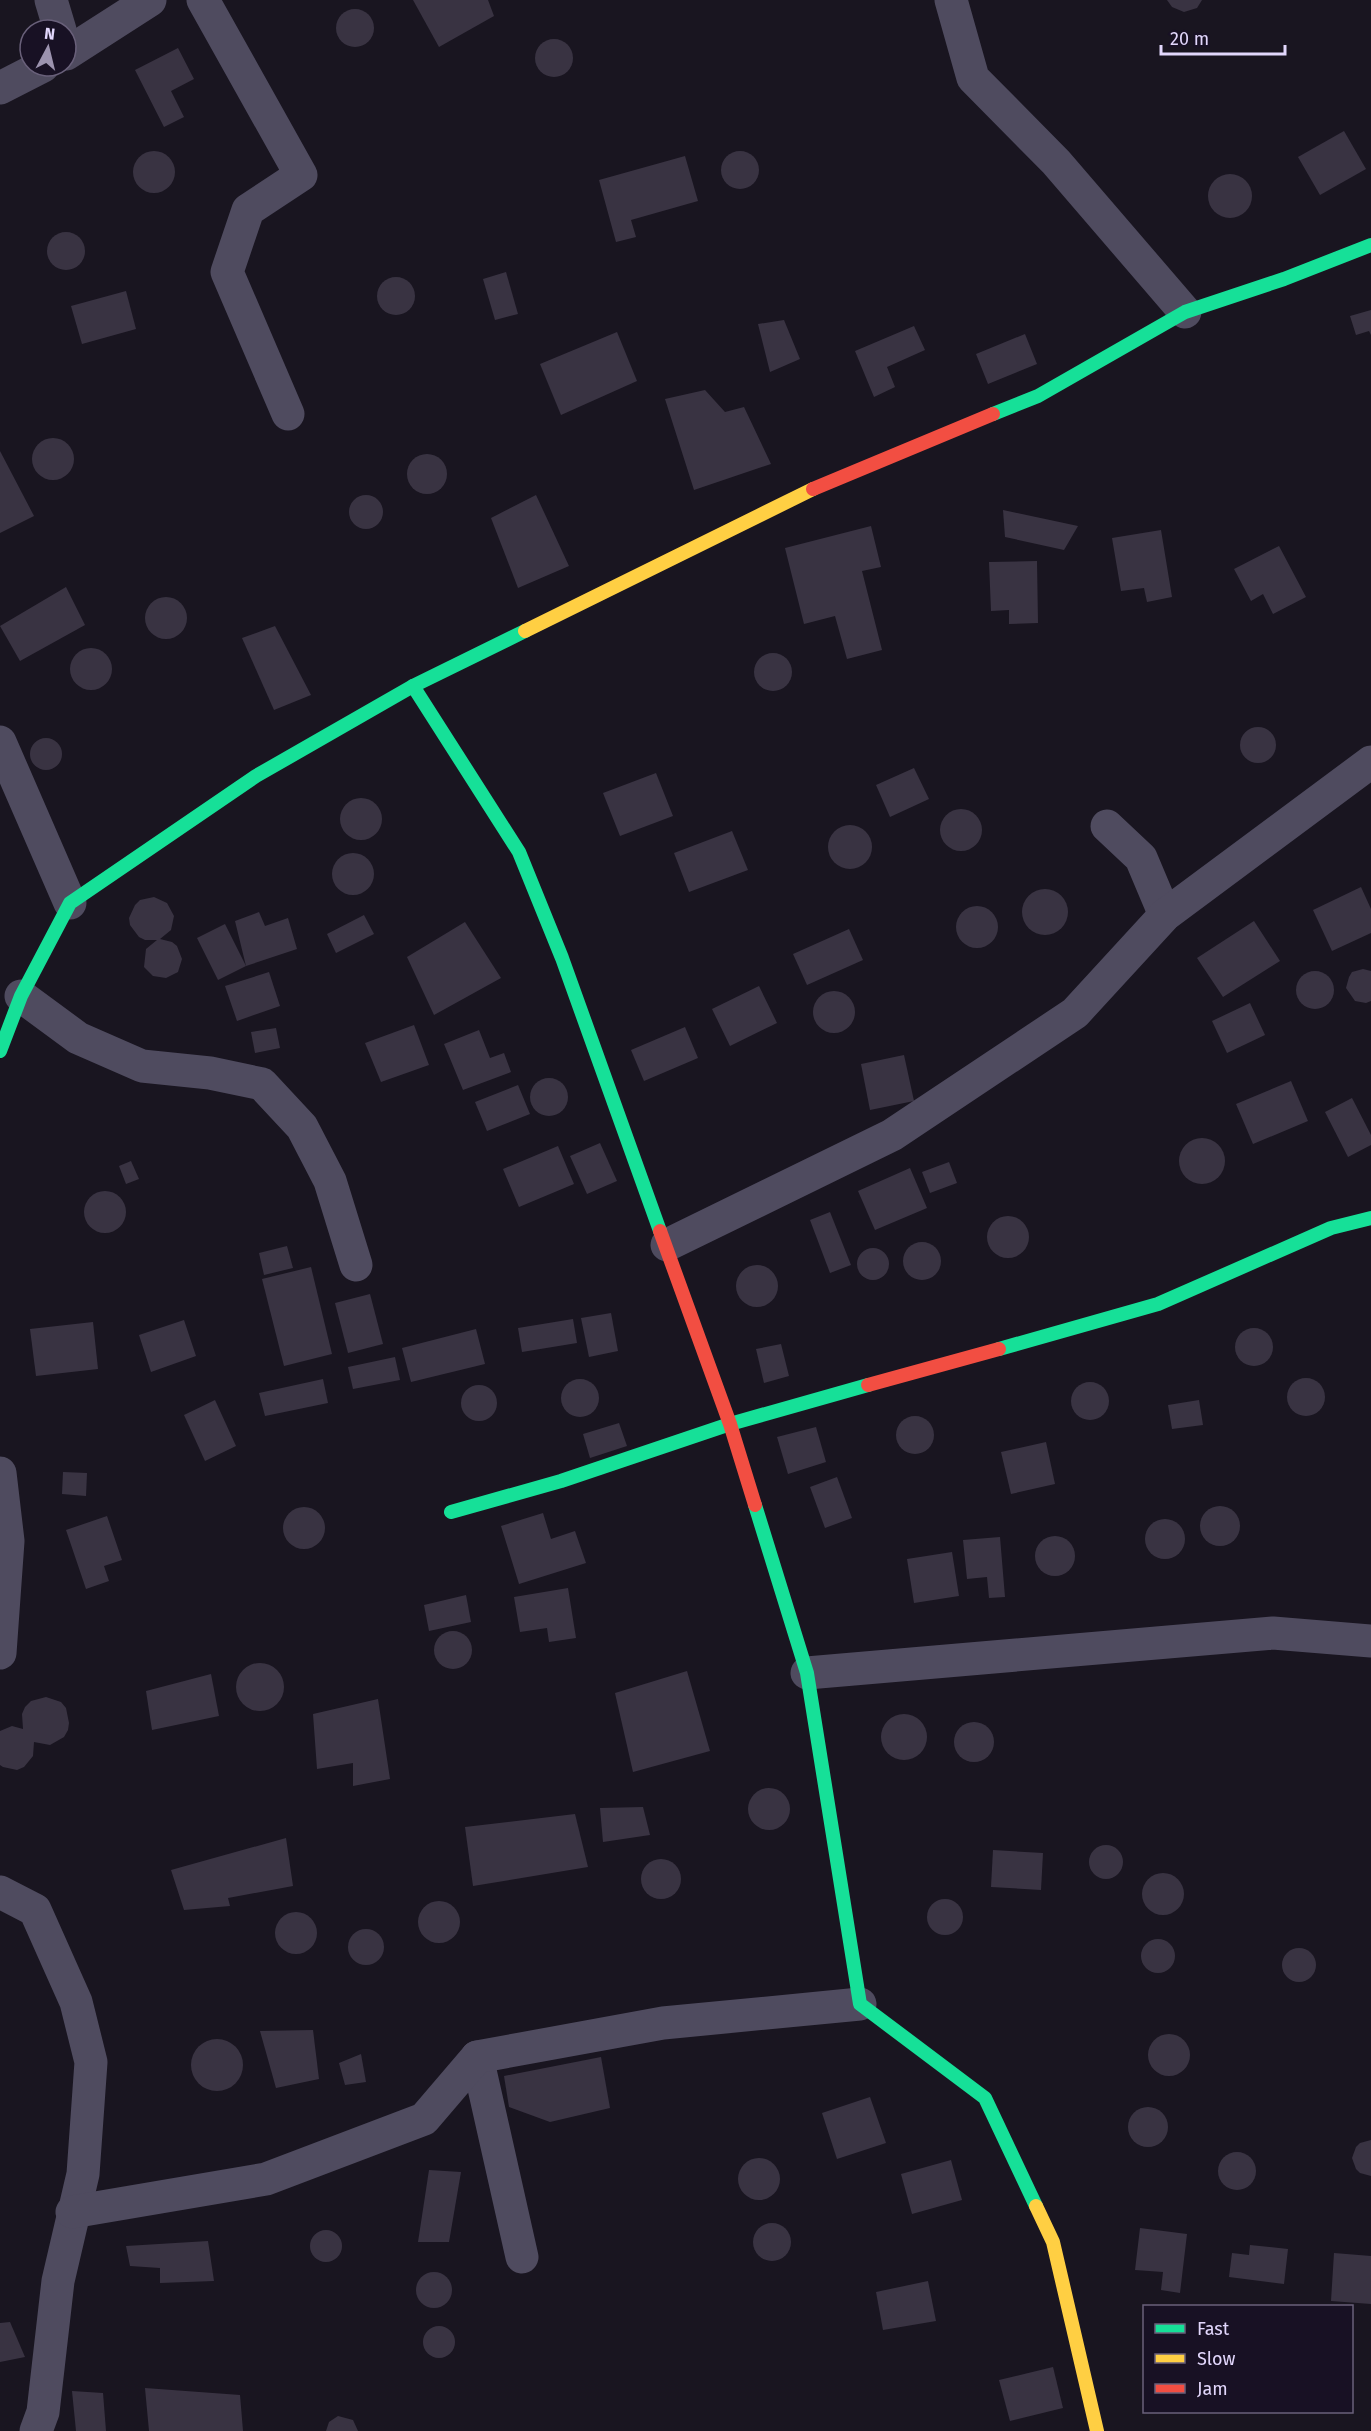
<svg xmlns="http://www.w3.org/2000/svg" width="1371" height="2431" font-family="'Fira Sans',sans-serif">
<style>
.building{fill:#393342}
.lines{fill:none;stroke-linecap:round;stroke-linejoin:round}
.street{stroke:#4f4b5f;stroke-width:33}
.fast{stroke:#16e098;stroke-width:14}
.slow{stroke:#ffcf43;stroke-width:14}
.jam{stroke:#f24e42;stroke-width:14}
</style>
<rect width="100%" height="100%" fill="#191520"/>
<g class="building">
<polygon points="413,0 488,0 494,16 439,47"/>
<polygon points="1167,0 1202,0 1197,8 1184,12 1172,7"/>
<circle cx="355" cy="28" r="19"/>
<circle cx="554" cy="58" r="19"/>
<polygon points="178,48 194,79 171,91 184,117 164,127 135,70"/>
<polygon points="1344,131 1366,169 1320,195 1298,157"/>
<circle cx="740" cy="170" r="19"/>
<circle cx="154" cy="172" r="21"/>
<polygon points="685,156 698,201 631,220 636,237 616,242 599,180"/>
<circle cx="1230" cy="196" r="22"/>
<circle cx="66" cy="251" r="19"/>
<polygon points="506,272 518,314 495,320 483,279"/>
<circle cx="396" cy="296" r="19"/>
<polygon points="126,291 136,329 82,344 71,306"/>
<polygon points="1371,310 1371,335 1369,331 1356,335 1350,316"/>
<polygon points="784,320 800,359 770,372 758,324"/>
<polygon points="914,326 925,350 887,367 895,387 874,397 855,351"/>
<polygon points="617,332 637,381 561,415 540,364"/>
<polygon points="1025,334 1037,364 988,384 976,354"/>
<polygon points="705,390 725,412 744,407 771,464 694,490 665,399"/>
<circle cx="53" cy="459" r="21"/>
<polygon points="0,451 34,516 0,533"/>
<circle cx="427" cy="474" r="20"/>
<polygon points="536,495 569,566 518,588 491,518"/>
<circle cx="366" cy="512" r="17"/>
<polygon points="1003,510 1078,526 1064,550 1005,537"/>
<polygon points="871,526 881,567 862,571 882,650 847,659 835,616 804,624 785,548"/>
<polygon points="1161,530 1172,597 1147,602 1144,588 1121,591 1112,538"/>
<polygon points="1279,546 1306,597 1273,614 1263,594 1251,601 1234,569"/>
<polygon points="1037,561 1038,623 1009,624 1009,610 991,611 989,562"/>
<polygon points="66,587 85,625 20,661 0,626"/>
<circle cx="166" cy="618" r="21"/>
<polygon points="275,626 311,695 274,710 242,638"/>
<circle cx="91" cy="669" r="21"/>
<circle cx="773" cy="672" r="19"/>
<circle cx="1258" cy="745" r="18"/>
<circle cx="46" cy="754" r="16"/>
<polygon points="914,768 929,799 890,817 876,785"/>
<polygon points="656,773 673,816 620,836 603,793"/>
<circle cx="361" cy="819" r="21"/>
<circle cx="961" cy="830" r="21"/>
<circle cx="850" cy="847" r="22"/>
<polygon points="732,831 748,870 689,892 674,853"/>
<circle cx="353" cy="874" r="21"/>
<polygon points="1361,887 1371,909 1371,933 1332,951 1313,910"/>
<circle cx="1045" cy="912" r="23"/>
<polygon points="154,897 167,903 174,916 171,930 160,939 172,942 177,946 182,959 178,972 166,978 153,976 144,967 146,949 157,940 145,940 139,937 130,925 129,918 135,905 140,900"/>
<circle cx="977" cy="927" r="21"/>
<polygon points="259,912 265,926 288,918 297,949 246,966 235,921"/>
<polygon points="364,915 374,934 336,953 327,934"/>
<polygon points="1254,921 1280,961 1223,997 1197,958"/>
<polygon points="465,922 501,978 434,1015 407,957"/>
<polygon points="225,924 246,966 218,980 197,938"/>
<polygon points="849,929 863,960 807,985 793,954"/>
<polygon points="1363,969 1371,971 1371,1001 1366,1003 1355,1001 1346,988 1349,977 1352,972"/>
<circle cx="1315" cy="990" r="19"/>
<polygon points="269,972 280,1006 237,1021 225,986"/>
<polygon points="759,986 777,1023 730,1046 712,1009"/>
<circle cx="834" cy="1012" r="21"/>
<polygon points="1250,1003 1265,1035 1227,1053 1212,1021"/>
<polygon points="414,1025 429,1065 381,1082 365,1043"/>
<polygon points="685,1027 698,1058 644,1081 631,1050"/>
<polygon points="276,1028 280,1048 255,1053 251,1032"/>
<polygon points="479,1030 490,1058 504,1053 511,1072 463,1090 444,1044"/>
<polygon points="904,1055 914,1101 870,1110 861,1064"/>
<circle cx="549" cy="1097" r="19"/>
<polygon points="1291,1081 1308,1121 1253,1144 1236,1104"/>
<polygon points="518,1085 530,1114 487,1131 475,1102"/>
<polygon points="1352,1098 1371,1135 1371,1145 1348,1157 1325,1112"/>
<circle cx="1202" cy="1161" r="23"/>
<polygon points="600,1143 617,1181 587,1194 570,1156"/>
<polygon points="558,1146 574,1184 519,1207 503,1169"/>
<polygon points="131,1161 139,1179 126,1184 119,1166"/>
<polygon points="949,1162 957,1183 930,1193 922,1172"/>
<polygon points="910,1168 927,1208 875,1230 858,1191"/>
<circle cx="105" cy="1212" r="21"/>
<polygon points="830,1212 851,1265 830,1273 810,1220"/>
<circle cx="1008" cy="1237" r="21"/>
<circle cx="922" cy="1261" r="19"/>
<polygon points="287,1246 293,1268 264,1275 259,1253"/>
<circle cx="873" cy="1264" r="16"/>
<circle cx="757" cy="1286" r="21"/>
<polygon points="311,1267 332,1354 284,1366 262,1279"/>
<polygon points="370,1294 383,1344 348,1353 335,1303"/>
<polygon points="611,1313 618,1351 589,1357 581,1318"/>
<polygon points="573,1319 577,1343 522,1352 518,1328"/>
<polygon points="184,1320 196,1356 151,1372 139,1335"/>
<polygon points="93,1322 98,1369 36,1376 30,1329"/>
<circle cx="1254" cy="1347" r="19"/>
<polygon points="476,1329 485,1364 411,1382 402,1348"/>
<polygon points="781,1344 789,1376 764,1383 756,1349"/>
<polygon points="395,1357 400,1380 353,1389 348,1367"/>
<circle cx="1306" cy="1397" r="19"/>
<circle cx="580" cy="1398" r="19"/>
<polygon points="323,1379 328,1403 265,1416 259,1393"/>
<circle cx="1090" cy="1401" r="19"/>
<circle cx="479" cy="1403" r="18"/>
<polygon points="215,1400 236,1446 205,1461 184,1415"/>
<polygon points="1199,1400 1203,1425 1172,1429 1168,1405"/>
<circle cx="915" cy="1435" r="19"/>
<polygon points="619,1423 627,1446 590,1458 583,1434"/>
<polygon points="816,1427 826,1462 788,1474 777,1437"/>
<polygon points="1046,1442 1055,1484 1011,1494 1001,1452"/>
<polygon points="63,1472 87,1473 86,1496 62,1494"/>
<polygon points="837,1477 852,1518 825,1528 810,1487"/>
<circle cx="1220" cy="1526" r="20"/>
<circle cx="304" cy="1528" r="21"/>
<polygon points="543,1513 551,1539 575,1531 586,1563 519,1584 501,1526"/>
<polygon points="107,1516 122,1560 104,1566 109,1581 86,1589 66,1530"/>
<circle cx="1165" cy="1539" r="20"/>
<circle cx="1055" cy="1556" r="20"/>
<polygon points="1000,1537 1005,1597 989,1598 987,1577 967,1579 963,1540"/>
<polygon points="952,1552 959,1596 914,1603 907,1559"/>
<polygon points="568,1588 576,1638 549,1642 547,1628 520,1632 514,1597"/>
<polygon points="466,1595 471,1622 429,1631 424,1605"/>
<circle cx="453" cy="1650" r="19"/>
<circle cx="260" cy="1687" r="24"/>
<polygon points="687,1671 710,1751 633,1772 615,1693"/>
<polygon points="211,1674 219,1716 152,1730 146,1691"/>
<polygon points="46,1697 61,1702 66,1708 69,1723 68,1730 64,1737 50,1745 34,1742 33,1756 24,1767 17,1770 3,1767 0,1765 0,1731 12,1726 23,1729 22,1714 25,1707 31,1701"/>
<polygon points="378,1699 390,1779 353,1786 353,1763 317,1769 313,1714"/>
<circle cx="904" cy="1737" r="23"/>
<circle cx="974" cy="1742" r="20"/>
<circle cx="769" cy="1809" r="21"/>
<polygon points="643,1807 650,1835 603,1842 600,1808"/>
<polygon points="575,1814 588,1867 473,1886 465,1827"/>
<polygon points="286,1838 293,1886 228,1898 230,1906 184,1910 171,1870"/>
<circle cx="1106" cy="1862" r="17"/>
<polygon points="993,1850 1043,1853 1041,1890 991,1887"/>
<circle cx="661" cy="1879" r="20"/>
<circle cx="1163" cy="1894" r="21"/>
<circle cx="945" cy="1917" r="18"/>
<circle cx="439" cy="1922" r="21"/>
<circle cx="296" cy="1933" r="21"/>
<circle cx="366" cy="1947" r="18"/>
<circle cx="1158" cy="1956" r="17"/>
<circle cx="1299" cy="1965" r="17"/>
<polygon points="313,2030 319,2079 276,2088 260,2031"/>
<circle cx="1169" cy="2055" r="21"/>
<circle cx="217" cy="2065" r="26"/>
<polygon points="361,2054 366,2082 345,2085 339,2063"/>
<polygon points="601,2057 610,2108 550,2122 509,2107 504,2076"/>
<polygon points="870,2097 886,2143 837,2159 822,2113"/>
<circle cx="1148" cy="2127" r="20"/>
<polygon points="1371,2140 1371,2176 1360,2173 1356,2169 1352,2158 1356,2147 1360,2143"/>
<circle cx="1237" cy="2171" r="19"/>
<circle cx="759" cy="2179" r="21"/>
<polygon points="951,2160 962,2200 912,2214 901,2174"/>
<polygon points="429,2170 461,2172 449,2242 418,2242"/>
<circle cx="772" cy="2242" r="19"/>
<polygon points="1140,2228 1187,2234 1180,2293 1161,2290 1163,2272 1135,2270"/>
<circle cx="326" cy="2246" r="16"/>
<polygon points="208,2241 214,2281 160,2283 160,2268 130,2266 126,2246"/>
<polygon points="1250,2245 1288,2249 1284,2284 1229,2277 1232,2253 1249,2255"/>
<polygon points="1334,2253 1371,2256 1371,2304 1331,2301"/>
<circle cx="434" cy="2290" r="18"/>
<polygon points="928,2281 936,2321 883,2330 876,2292"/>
<polygon points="10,2322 25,2357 0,2362 0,2323"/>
<circle cx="439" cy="2342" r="16"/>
<polygon points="1053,2367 1063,2408 1010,2421 999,2380"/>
<polygon points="145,2388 240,2395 243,2431 149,2431"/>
<polygon points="72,2391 103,2393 106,2431 76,2431"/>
<polygon points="338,2416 353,2420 358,2431 326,2431 329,2422"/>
</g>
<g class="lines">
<g class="street">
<polyline points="51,0 60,30"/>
<polyline points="203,0 301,175 248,210 227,272 288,414"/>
<polyline points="951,0 973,78 1056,162 1185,312"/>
<polyline points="66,54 150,0"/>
<polyline points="0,88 43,66"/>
<polyline points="0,742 70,903"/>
<polyline points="1107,826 1141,858 1165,915"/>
<polyline points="21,996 78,1038 142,1066 210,1073 262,1084 302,1127 330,1181 356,1265"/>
<polyline points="667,1245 892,1135 1075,1013 1165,915 1371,762"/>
<polyline points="0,1473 8,1541 0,1653"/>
<polyline points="807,1673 1273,1633 1371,1641"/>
<polyline points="0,1892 35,1910 76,2002 91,2062 83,2174 58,2281 43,2412 36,2431"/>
<polyline points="477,2057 522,2257"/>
<polyline points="72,2212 266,2179 424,2119 477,2057 663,2023 860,2004"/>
</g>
<g class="fast">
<polyline points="993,414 1038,396 1185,312 1284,279 1371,245"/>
<polyline points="413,686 519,852 562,958 660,1231"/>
<polyline points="0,1051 21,996 70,903 256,776 413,686 525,631"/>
<polyline points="999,1349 1158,1304 1331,1228 1371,1218"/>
<polyline points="755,1505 807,1673 860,2004 985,2098 1036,2206"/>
<polyline points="451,1512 561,1481 730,1424 868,1385"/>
</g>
<g class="slow">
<polyline points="525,631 813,489"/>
<polyline points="1036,2206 1053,2242 1097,2431"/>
</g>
<g class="jam">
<polyline points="813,489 993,414"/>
<polyline points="660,1231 730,1424 755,1505"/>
<polyline points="868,1385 999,1349"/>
</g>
</g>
<rect x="1143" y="2305" width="210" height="108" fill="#181124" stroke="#69607a" stroke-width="1.5"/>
<rect x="1155" y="2324" width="30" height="9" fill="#16e098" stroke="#69607a" stroke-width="1.5"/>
<text x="1197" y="2335" font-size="18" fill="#e2d7fc">Fast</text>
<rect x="1155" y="2354" width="30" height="9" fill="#ffcf43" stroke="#69607a" stroke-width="1.5"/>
<text x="1197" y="2365" font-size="18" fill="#e2d7fc">Slow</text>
<rect x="1155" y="2384" width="30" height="9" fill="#f24e42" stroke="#69607a" stroke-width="1.5"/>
<text x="1197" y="2395" font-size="18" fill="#e2d7fc">Jam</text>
<g transform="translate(48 48) rotate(7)"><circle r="28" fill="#181124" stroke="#69607a" stroke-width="1.5"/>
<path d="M0-4.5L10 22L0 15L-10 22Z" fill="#9c93af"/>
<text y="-9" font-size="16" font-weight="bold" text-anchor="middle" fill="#e2d7fc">N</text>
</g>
<path d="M1161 45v9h124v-9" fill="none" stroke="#e2d7fc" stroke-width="3"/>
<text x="1170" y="45" font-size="18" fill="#e2d7fc" stroke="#181124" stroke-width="4.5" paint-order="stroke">20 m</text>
</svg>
